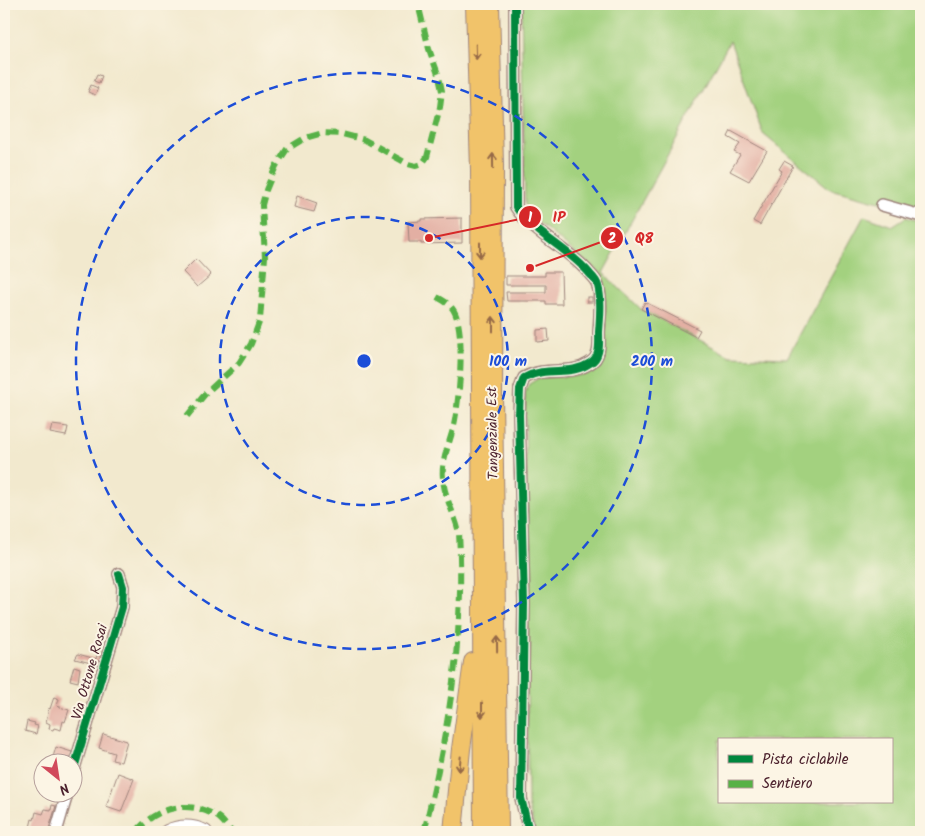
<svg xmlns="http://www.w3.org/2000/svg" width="925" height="836" font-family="Kalam,sans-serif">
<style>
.green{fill:#a3d17f;stroke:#767855;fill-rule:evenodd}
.building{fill:#e3afa3}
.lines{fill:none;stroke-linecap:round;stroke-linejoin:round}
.minor-casing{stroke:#9e847c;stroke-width:14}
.tertiary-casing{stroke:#9e847c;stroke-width:16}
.trunk-casing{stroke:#9e847c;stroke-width:20}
.minor{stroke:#fff;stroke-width:11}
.tertiary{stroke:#fff;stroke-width:14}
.trunk{stroke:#f1c36a;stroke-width:18}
.quiet{stroke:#57b146;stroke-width:6;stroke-dasharray:12 6;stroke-linecap:butt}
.cycleway-casing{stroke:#fcf5e5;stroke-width:11}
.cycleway{stroke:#00873e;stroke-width:8}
.oneway{stroke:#956947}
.ring{fill:none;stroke:#1d4ed8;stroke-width:2.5;stroke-dasharray:9 6}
.labels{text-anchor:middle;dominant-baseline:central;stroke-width:4;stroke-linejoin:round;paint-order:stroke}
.street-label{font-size:14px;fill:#4a1f2b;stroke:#fcf5e5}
.centre{fill:#1d4ed8;stroke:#fcf5e5;stroke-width:2.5}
.ring-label{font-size:15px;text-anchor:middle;font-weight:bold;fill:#1d4ed8;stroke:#fcf5e5;stroke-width:4;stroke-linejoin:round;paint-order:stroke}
.leader{fill:none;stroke:#d62828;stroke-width:2}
.callout-dot{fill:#d62828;stroke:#fcf5e5;stroke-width:2}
.mark-label{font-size:15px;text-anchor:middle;font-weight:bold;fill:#fff}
.callout-label{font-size:15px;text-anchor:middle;font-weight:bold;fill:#d62828;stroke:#fcf5e5;stroke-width:4;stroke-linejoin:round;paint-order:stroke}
</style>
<rect width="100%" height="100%" fill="#fcf5e5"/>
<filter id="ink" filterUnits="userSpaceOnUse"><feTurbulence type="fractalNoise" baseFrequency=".02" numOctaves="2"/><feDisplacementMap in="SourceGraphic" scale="10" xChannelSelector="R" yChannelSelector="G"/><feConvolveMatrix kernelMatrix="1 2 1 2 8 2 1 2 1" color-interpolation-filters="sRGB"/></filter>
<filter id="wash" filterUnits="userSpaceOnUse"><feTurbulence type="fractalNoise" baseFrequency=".0096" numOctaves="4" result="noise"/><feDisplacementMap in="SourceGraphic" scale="20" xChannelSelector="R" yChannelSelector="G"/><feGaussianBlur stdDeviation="1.12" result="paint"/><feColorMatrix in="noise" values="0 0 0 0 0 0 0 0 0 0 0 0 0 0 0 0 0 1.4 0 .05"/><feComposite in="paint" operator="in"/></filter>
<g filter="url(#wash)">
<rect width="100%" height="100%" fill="#f2e9ce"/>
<path class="green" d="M521,4H921V213L830,189L763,134L730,41L603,273L641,309L730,356L787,358L864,216L892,226L906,217L921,222V832H535L528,804L525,393L529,384L539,378L575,376L588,374L599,365L606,352L605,294L603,283L596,270L528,214L525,204ZM719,740H891V802H719Z"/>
<g id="blocks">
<g class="building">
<polygon points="97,74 102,76 99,83 94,81"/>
<polygon points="91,85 98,88 95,95 88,92"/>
<polygon points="731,131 767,151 749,181 730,171 740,155 734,152 740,144 728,137"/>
<polygon points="784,161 793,166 760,225 753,221 782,171 779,169"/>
<polygon points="297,196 317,203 314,212 294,207"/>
<polygon points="462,218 462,243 421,244 421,242 409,242 408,222 421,221 421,219"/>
<polygon points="196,259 211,275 197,287 183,272"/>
<polygon points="545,272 561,272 562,304 546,304 546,301 507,301 506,292 546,292 546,285 506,285 506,276 545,276"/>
<rect x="587" y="297" width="5" height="5"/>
<polygon points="645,302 700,330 696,337 641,309"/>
<polygon points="548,329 549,341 537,342 537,330"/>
<polygon points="52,425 68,427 66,436 50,433"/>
<polygon points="78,654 96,659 97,655 102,656 99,665 75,659"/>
<polygon points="74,666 80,668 78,682 70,680"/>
<polygon points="54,697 59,699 57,706 69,710 65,722 63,721 61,730 54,728 53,730 49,729 50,724 46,722 49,708 50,709"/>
<polygon points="27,721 35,723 34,725 38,726 36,734 25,731"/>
<polygon points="103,734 127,741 121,762 112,760 114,753 99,748"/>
<polygon points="56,747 72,752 70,758 67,758 65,764 51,764"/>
<polygon points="118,773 134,779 121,812 106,807"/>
<polygon points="52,805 56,806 48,832 29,832 32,819 34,820 36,812 43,814 45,809 51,810"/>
</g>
</g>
</g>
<g filter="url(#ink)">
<use href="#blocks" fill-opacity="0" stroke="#9e847c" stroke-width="1"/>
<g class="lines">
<g class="minor-casing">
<g id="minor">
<path d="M515,4L516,207C531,232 571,250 590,274C593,277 597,281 598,286C602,300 600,317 599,332C599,343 601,357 590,363C569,377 548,365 524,378L520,389L519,415L524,604L521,798L529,832"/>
<polyline points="882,205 921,216"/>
<polyline points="72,775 122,607 123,587 119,574"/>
<polyline points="56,832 67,794"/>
</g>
</g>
<g class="tertiary-casing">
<path id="tertiary" d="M167,832C180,826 192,826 205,832"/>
</g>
<g class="trunk-casing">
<g id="trunk">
<polyline points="475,4 480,170 483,832"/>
<polyline points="490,4 494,166 493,394 499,832"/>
<polyline points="453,832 461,749 473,662"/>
</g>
</g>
<use href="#minor" class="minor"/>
<use href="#tertiary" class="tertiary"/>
<use href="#trunk" class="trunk"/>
<g class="quiet">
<polyline points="187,416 206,393 239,363 251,344 260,320 265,257 262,205 266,190 276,166 287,149 305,138 323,133 342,134 365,140 408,164 416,166 422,164 427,157 440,107 442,91 439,77 429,49 418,4"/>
<path d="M136,832C156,807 188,799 216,816C222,819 227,827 232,832"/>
<path d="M424,832C448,734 465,634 459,533C455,514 444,497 443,478C441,460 450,443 454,425C459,402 466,332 454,311C450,304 444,301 437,297"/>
</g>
<g class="cycleway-casing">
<g id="cycleway">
<path d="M515,4L516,207C531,232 571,250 590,274C593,277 597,281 598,286C602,300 600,317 599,332C599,343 601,357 590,363C569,377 548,365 524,378L520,389L519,415L524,604L521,798L529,832"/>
<polyline points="72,775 122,607 123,587 119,574"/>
</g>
</g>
<use href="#cycleway" class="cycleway"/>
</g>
<defs><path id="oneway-shaft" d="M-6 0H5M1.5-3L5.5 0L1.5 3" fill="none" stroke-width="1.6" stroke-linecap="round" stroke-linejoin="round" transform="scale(1.25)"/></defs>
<g class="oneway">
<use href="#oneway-shaft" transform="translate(476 52) rotate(88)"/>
<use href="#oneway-shaft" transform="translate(493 161) rotate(-91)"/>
<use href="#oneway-shaft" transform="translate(480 250) rotate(90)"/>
<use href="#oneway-shaft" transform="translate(493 324) rotate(-90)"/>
<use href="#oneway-shaft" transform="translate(497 644) rotate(-91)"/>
<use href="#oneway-shaft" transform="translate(482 710) rotate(90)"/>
<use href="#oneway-shaft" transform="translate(460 764) rotate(95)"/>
</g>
</g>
<g class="ring">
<circle cx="364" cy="361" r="144"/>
<circle cx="364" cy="361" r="288"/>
</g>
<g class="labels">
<g class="street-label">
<text transform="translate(493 433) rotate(-91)">Tangenziale Est</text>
<text transform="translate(90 672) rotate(-74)">Via Ottone Rosai</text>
</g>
</g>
<circle cx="364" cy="361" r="8" class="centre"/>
<g class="ring-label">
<text x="508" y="366">100 m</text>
<text x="652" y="366">200 m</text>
</g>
<path class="leader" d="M429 238L530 217M530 268L612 238"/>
<g class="callout-dot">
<circle cx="429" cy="238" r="5"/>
<circle cx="530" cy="268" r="5"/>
<circle cx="530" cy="217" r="12"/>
<circle cx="612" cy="238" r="12"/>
</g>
<g class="mark-label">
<text x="530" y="222">1</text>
<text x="612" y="243">2</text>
</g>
<g class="callout-label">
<text x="559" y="222">IP</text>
<text x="644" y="243">Q8</text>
</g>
<rect width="925" height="836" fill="none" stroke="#fcf5e5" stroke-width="20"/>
<rect x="718" y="738" width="175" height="65" fill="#fcf5e5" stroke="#b59f9b"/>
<rect x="728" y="755" width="25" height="8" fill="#00873e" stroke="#b59f9b"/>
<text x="762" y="764" font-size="15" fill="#4a1f2b">Pista ciclabile</text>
<rect x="728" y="780" width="25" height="8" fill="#57b146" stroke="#b59f9b"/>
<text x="762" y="788" font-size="15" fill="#4a1f2b">Sentiero</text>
<g transform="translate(58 778) rotate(150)"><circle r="24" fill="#fcf5e5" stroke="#b59f9b"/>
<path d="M0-4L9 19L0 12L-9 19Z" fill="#d1495b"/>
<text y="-8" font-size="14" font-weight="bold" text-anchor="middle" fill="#4a1f2b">N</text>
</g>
</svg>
